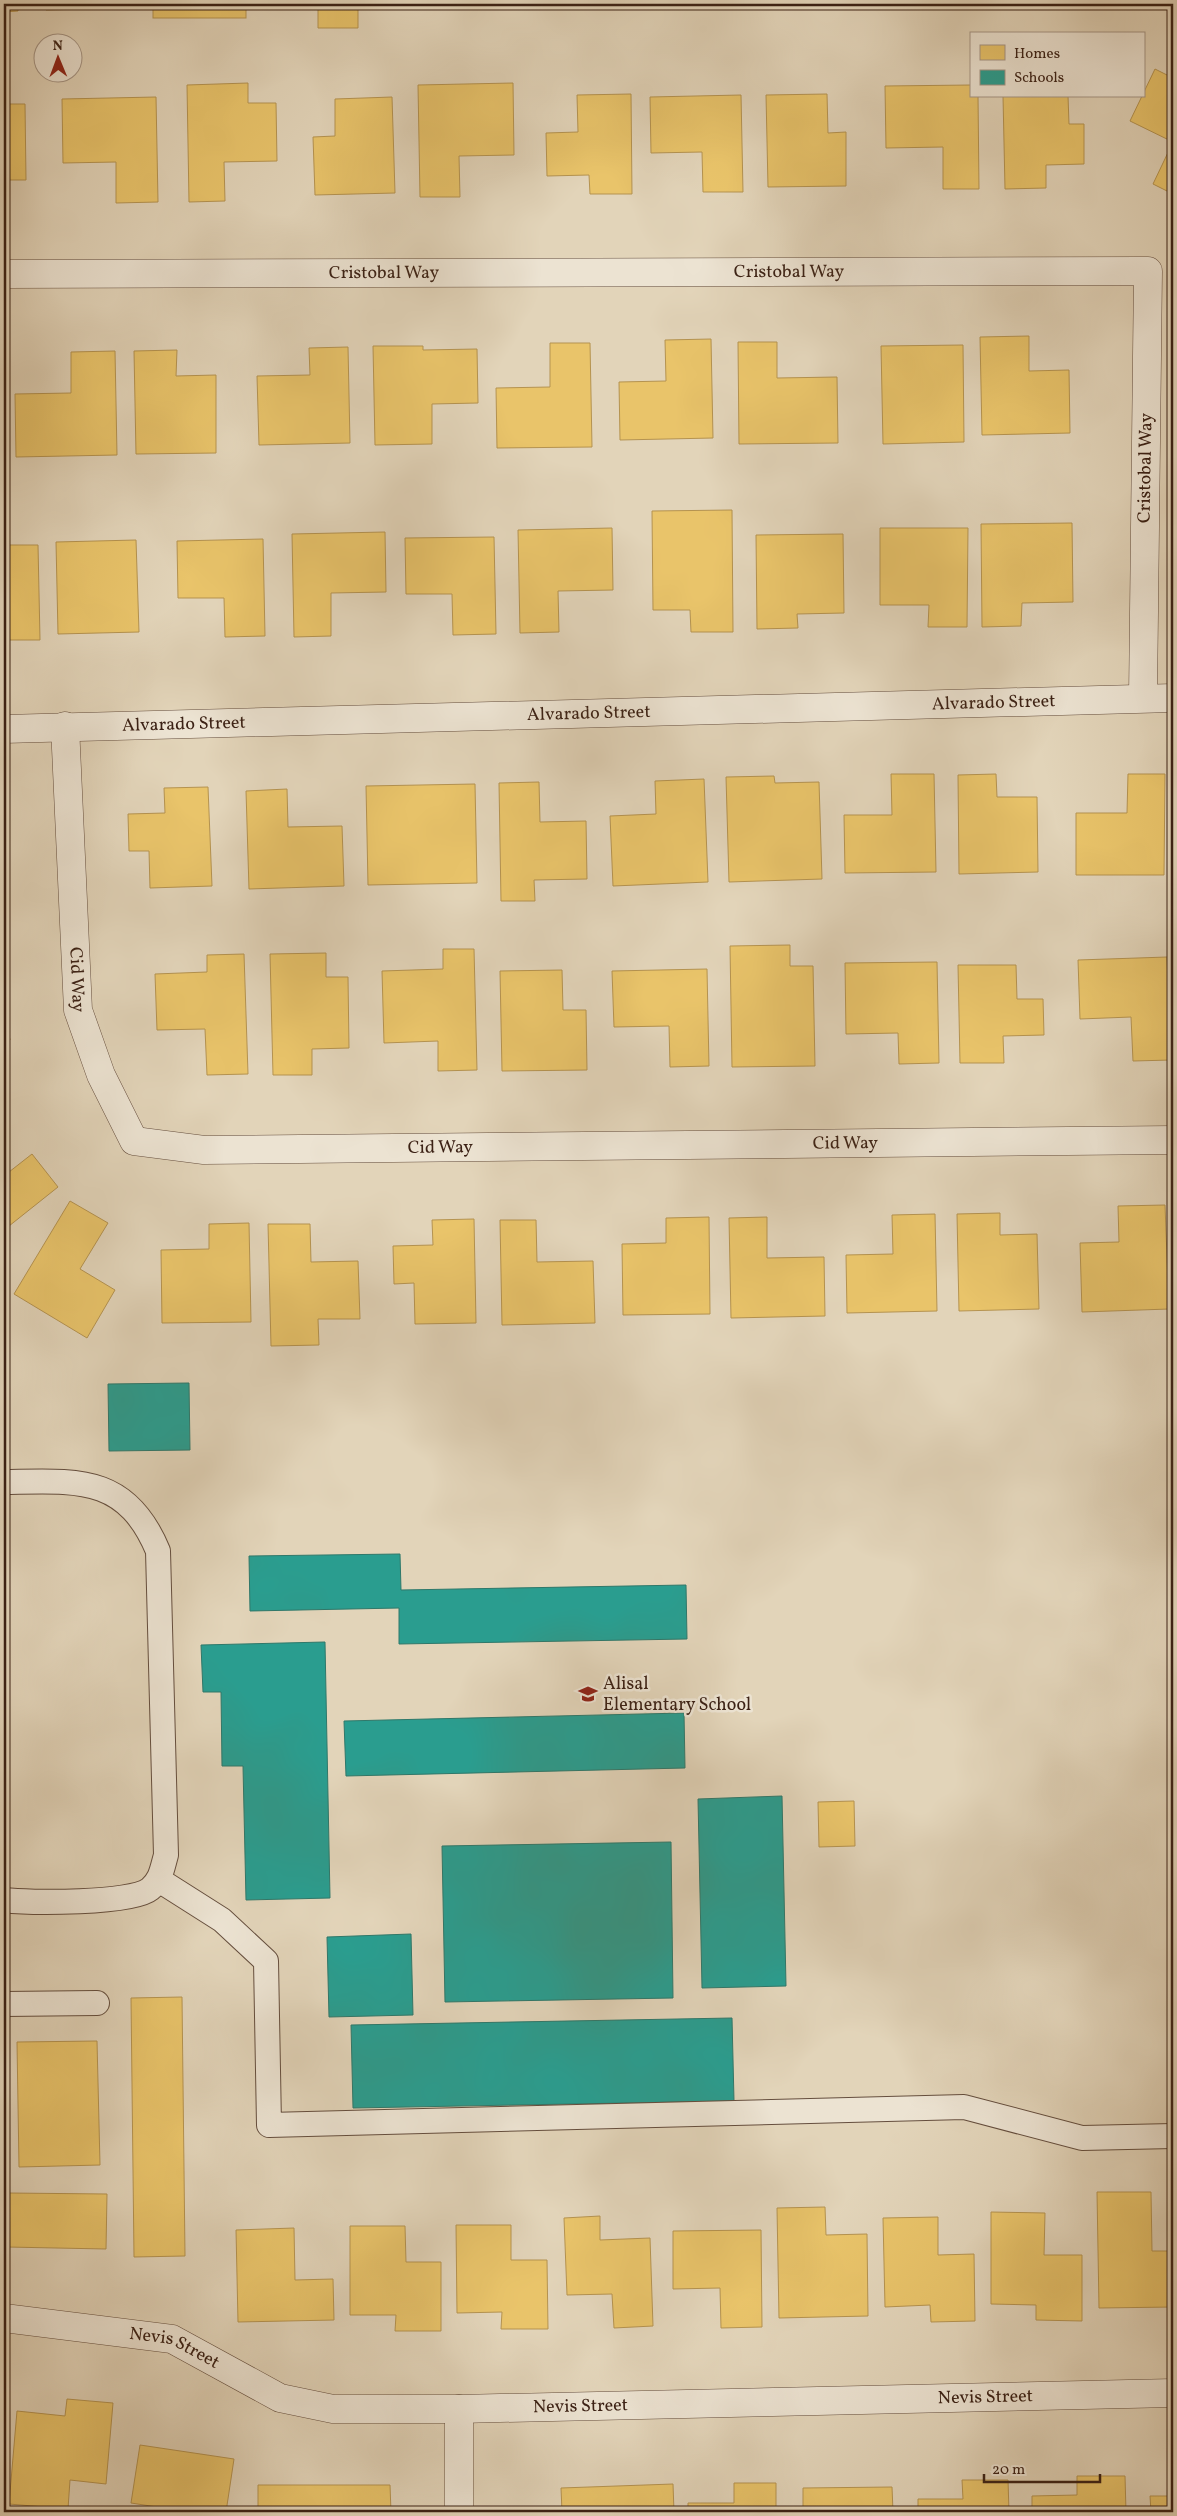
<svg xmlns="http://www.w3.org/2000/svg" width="1177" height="2516" font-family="Vollkorn,serif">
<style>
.homes{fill:#e9c46a;stroke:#b59350}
.schools{fill:#2a9d8f;stroke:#2f786a}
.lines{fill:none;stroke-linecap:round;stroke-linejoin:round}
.lane-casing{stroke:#654e3e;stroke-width:26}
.street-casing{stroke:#654e3e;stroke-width:29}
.lane{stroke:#ece3d2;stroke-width:24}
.street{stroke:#ece3d2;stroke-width:28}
.labels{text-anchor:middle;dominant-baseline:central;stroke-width:5;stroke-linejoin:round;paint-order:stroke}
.street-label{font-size:18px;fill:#3b2115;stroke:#ece3d2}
.poi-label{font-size:18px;fill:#3b2115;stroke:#ece3d2;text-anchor:start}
</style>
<rect width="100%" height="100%" fill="#e2d4b9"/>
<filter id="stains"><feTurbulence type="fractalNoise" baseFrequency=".004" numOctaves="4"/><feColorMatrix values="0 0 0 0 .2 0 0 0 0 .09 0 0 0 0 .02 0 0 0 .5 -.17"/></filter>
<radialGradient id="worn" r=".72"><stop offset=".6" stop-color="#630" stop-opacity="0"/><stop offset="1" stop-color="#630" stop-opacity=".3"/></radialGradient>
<g class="homes">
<polygon points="4,4 18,4 18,11 4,12"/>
<polygon points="45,4 127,4 127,8 46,10"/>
<rect x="153" y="4" width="93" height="14"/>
<polygon points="268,4 358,4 358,28 318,28 318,6 268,6"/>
<polygon points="396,4 477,4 477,5 396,7"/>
<polygon points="727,4 823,4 823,6 728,7"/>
<polygon points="1155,69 1173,78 1173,194 1153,184 1173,142 1130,121"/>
<polygon points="248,83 248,103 276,103 277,161 224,162 225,201 189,202 187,85"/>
<polygon points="513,83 514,155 459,156 460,197 420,197 418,85"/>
<polygon points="971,85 971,96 978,96 979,189 943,189 943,147 886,148 885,86"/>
<polygon points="631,94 632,194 590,194 589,175 547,176 546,133 578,132 577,95"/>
<polygon points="827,94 828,133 846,132 846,186 768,187 766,95"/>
<polygon points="741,95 743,192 703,192 702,152 651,153 650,97"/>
<polygon points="1003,96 1068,96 1069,124 1084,124 1084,164 1046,165 1046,188 1005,189"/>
<polygon points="156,97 158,202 116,203 116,162 63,163 62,99"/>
<polygon points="392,97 395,193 315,195 313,137 335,136 335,99"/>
<polygon points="4,104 25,104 26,180 4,180"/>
<polygon points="1029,336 1029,371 1069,370 1070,433 982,435 980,337"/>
<polygon points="711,339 713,438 620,440 619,382 666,381 665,340"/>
<polygon points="738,342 777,342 777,378 837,377 838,443 739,444"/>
<polygon points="550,343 590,343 592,447 497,448 496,388 550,387"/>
<polygon points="963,345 964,442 883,444 881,346"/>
<polygon points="373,346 423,346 423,350 477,349 478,403 432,404 432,444 375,445"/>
<polygon points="348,347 350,443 259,445 257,376 310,375 309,348"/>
<polygon points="177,350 176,376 216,375 216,453 136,454 134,351"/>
<polygon points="115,351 117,455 16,457 15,394 71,393 71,352"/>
<polygon points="732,510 733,632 691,632 690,610 653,610 652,511"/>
<polygon points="1072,523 1073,602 1022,603 1021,626 982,627 981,524"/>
<polygon points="612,528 613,590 558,591 559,632 520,633 518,530"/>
<polygon points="880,528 968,528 967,627 928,627 929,605 880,605"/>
<polygon points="385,532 386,592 331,593 331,636 294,637 292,534"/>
<polygon points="843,534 844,613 797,614 798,628 757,629 756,535"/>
<polygon points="494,537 496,634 453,635 452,594 406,594 405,538"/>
<polygon points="263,539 265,636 225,637 224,598 178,598 177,541"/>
<polygon points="136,540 139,632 58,634 56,542"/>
<polygon points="4,545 38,545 40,640 4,640"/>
<polygon points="891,774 934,774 936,872 845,873 844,815 892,815"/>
<polygon points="996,774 997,797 1037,797 1038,872 959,874 958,775"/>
<polygon points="1128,774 1165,774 1164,875 1076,875 1076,813 1127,813"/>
<polygon points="774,776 775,783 819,782 822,879 729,882 726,777"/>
<polygon points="704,779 708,882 613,886 610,816 656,814 655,781"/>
<polygon points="539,782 540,822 586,821 587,879 534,880 535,901 501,901 499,783"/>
<polygon points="475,784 477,883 368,885 366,786"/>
<polygon points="208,787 212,886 150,888 149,851 129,851 128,814 165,813 164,788"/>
<polygon points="287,789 288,827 342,826 344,886 249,889 246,791"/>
<polygon points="790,945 790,966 813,966 815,1066 732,1067 730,946"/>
<polygon points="443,949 474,949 477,1070 438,1071 438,1041 384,1043 382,971 443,969"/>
<polygon points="326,953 326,977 348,977 349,1048 312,1049 312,1075 273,1075 270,954"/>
<polygon points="244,954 248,1074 207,1075 205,1029 157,1030 155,974 207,972 207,955"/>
<polygon points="1167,957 1171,1060 1133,1061 1131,1017 1080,1019 1078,960"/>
<polygon points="937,962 939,1063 899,1064 898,1033 846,1034 845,963"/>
<polygon points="958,965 1016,965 1017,999 1043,999 1044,1035 1003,1036 1004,1063 960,1063"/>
<polygon points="707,969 709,1066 670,1067 669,1026 614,1027 612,971"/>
<polygon points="562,970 563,1010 586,1010 587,1070 502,1071 500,971"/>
<polygon points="4,1009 10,1040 4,1041"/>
<polygon points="32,1154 58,1187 4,1230 4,1166 9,1172"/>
<polygon points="70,1201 108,1223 80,1269 115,1290 87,1338 14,1294"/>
<polygon points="1165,1205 1169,1309 1082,1312 1080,1243 1119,1242 1118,1206"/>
<polygon points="1000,1213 1000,1235 1037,1234 1039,1309 959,1311 957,1214"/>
<polygon points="935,1214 937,1311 847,1313 846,1255 893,1254 892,1215"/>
<polygon points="709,1217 710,1314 623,1315 622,1244 666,1243 666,1218"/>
<polygon points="767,1217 767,1258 824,1257 825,1316 731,1318 729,1218"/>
<polygon points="474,1219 476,1323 415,1324 414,1283 394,1284 393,1246 433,1245 432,1220"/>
<polygon points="500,1220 536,1220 537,1262 593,1261 595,1323 502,1325"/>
<polygon points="249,1223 251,1322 162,1323 161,1250 209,1249 209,1224"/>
<polygon points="268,1224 310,1224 311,1262 358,1261 360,1319 318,1319 319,1345 271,1346"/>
<polygon points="854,1801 855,1846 819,1847 818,1802"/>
<polygon points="182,1997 185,2256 134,2257 131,1998"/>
<polygon points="97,2041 100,2165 19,2167 17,2042"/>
<polygon points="1097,2192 1151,2192 1152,2251 1173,2251 1173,2307 1099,2308"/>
<polygon points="8,2193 107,2194 106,2249 7,2247"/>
<polygon points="825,2207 826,2235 867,2234 868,2316 779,2318 777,2208"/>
<polygon points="991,2212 1045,2213 1044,2255 1082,2255 1082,2321 1036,2320 1036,2305 991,2304"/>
<polygon points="600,2216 600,2240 650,2238 653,2326 614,2328 612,2294 567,2295 564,2218"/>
<polygon points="938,2217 938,2255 974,2254 975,2321 931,2322 930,2305 885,2307 883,2218"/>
<polygon points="456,2225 511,2225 511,2260 547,2260 548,2329 501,2329 502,2312 457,2313"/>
<polygon points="350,2226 405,2226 406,2262 441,2262 441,2331 395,2331 396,2315 350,2315"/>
<polygon points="294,2228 295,2280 333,2279 334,2320 238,2322 236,2230"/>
<polygon points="761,2230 762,2327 721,2328 720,2288 673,2289 673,2231"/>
<polygon points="67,2399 113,2403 106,2484 70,2480 68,2509 9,2504 17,2411 65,2416"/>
<polygon points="140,2445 234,2459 226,2512 170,2512 170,2509 131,2503"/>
<polygon points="1077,2476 1125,2476 1126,2512 1032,2512 1032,2496 1077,2495"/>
<polygon points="962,2480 1008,2480 1009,2512 918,2512 918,2499 963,2499"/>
<polygon points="734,2483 776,2483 776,2512 688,2512 688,2503 734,2503"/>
<polygon points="673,2484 674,2512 562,2512 561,2488"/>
<polygon points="258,2485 390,2485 391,2512 258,2512"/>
<polygon points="892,2487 893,2512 803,2512 803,2488"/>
<polygon points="1150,2496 1173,2496 1173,2512 1151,2512"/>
</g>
<g class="schools">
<polygon points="189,1383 190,1450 109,1451 108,1384"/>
<polygon points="400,1554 401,1590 686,1585 687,1639 399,1644 399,1608 250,1611 249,1556"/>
<polygon points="325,1642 330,1898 246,1900 243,1766 222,1766 221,1692 203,1692 201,1645"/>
<polygon points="684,1713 685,1768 346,1776 344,1721"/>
<polygon points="782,1796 786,1986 702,1988 698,1799"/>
<polygon points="671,1842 673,1998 445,2002 442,1846"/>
<polygon points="411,1934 413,2015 329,2017 327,1937"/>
<polygon points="732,2018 734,2101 353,2108 351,2025"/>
</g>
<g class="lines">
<g class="lane-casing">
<g id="lane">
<path d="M4,1482C76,1481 126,1474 158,1551L166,1855C162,1869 161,1880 150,1889C132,1904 29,1903 4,1900"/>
<polyline points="159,1880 222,1920 266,1961 269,2125 964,2107 1082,2138 1173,2136"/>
<polyline points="4,2004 97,2003"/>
</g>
</g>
<g class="street-casing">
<g id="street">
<path id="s1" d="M4,274L1148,271L1143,698"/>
<path id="s2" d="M65,726L78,1010L101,1075L134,1141L204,1150L1173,1140"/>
<path id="s3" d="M4,729L1173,698"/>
<path id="s4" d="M4,2318L172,2339L280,2398L333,2409H459L1173,2393"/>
<polyline points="459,2409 459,2512"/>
</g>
</g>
<use href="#lane" class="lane"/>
<use href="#street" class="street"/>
</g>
<defs>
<g id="school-bare" transform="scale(1.5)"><path d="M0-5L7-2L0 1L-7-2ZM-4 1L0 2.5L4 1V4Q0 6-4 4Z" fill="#8f2418" stroke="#ece3d2" stroke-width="2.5" paint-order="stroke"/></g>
</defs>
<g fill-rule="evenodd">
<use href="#school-bare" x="588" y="1694"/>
</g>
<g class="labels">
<g class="street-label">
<text stroke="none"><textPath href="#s1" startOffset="785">Cristobal Way</textPath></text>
<text stroke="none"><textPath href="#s1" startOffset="380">Cristobal Way</textPath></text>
<text transform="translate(1146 468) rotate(-89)">Cristobal Way</text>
<text stroke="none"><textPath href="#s3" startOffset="990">Alvarado Street</textPath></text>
<text stroke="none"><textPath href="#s3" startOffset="585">Alvarado Street</textPath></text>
<text stroke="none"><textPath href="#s3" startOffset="180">Alvarado Street</textPath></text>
<text stroke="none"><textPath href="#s2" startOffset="254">Cid Way</textPath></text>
<text stroke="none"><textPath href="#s2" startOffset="1139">Cid Way</textPath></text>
<text stroke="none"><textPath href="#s2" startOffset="734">Cid Way</textPath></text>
<text stroke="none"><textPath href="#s4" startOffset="174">Nevis Street</textPath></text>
<text stroke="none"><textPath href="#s4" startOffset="999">Nevis Street</textPath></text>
<text stroke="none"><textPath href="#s4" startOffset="594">Nevis Street</textPath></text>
</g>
<g class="poi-label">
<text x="603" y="1684">Alisal<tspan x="603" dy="21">Elementary School</tspan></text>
</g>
</g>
<rect width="1177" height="2516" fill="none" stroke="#e2d4b9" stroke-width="20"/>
<rect x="5" y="5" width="1167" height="2506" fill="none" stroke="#3b2115" stroke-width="2.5"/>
<rect x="10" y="10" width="1157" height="2496" fill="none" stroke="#3b2115"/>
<rect x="970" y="32" width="175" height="65" fill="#ece3d2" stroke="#a59586"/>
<rect x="980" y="45" width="25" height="15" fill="#e9c46a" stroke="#a59586"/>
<text x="1014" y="58" font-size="15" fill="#3b2115">Homes</text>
<rect x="980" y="70" width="25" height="15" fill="#2a9d8f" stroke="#a59586"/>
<text x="1014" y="82" font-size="15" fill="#3b2115">Schools</text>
<g transform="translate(58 58) rotate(359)"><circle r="24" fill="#ece3d2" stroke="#a59586"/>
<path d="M0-4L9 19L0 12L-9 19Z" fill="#8f2418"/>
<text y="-8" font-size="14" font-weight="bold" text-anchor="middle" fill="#3b2115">N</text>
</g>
<path d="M984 2474v8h116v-8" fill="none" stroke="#3b2115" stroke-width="2.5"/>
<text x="992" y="2474" font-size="15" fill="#3b2115" stroke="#ece3d2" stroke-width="4" paint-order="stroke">20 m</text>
<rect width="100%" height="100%" filter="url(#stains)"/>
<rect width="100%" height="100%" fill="url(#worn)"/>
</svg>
